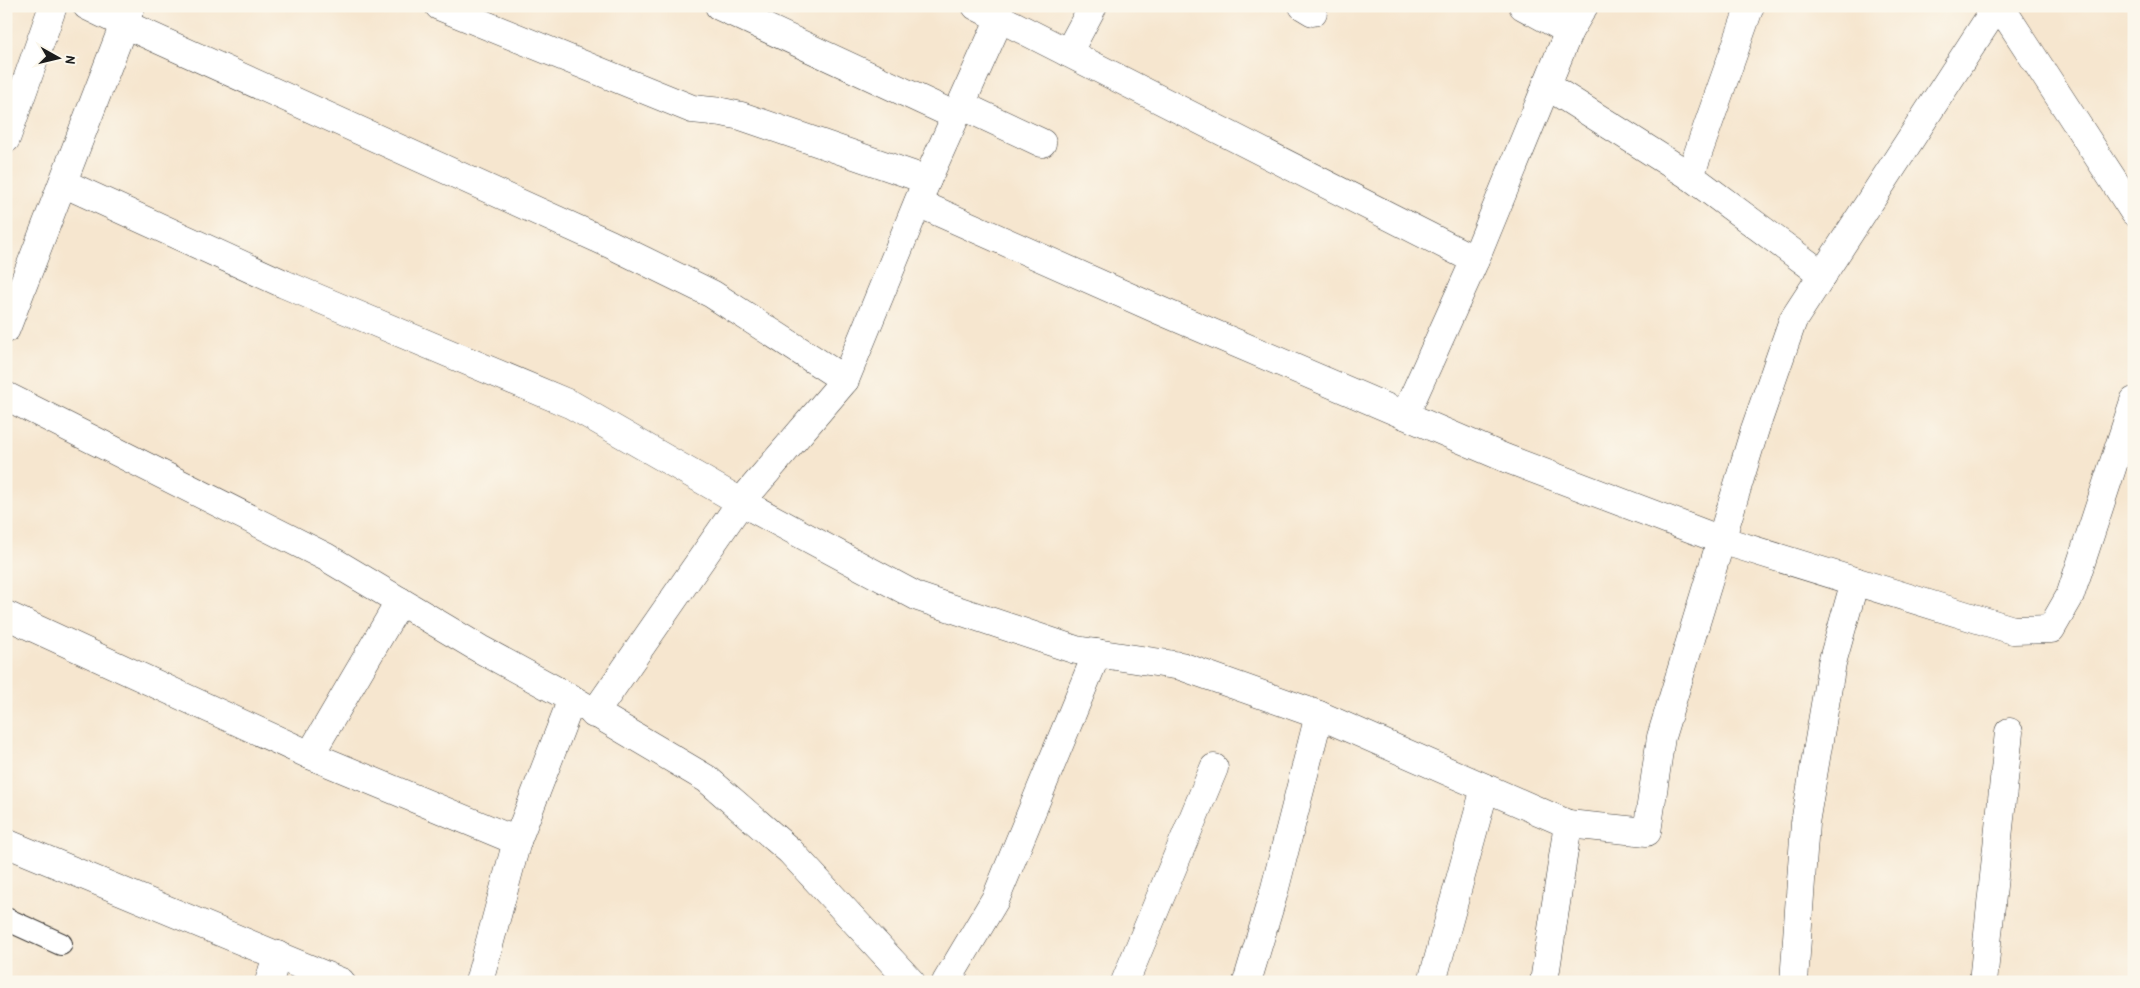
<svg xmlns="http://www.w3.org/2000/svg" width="2140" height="988" font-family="'Patrick Hand',sans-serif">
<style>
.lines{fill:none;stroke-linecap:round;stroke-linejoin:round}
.service-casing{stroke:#3d3a37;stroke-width:24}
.minor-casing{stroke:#3d3a37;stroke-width:29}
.tertiary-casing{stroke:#3d3a37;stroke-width:29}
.primary-casing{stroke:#3d3a37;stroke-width:29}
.service{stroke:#fff;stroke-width:22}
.minor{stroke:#fff;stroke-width:28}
.tertiary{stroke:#fff;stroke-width:28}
.primary{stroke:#fff;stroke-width:28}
</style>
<rect width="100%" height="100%" fill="#fbf7ec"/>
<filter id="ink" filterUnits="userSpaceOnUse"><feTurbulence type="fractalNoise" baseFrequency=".02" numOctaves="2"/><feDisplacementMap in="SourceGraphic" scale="10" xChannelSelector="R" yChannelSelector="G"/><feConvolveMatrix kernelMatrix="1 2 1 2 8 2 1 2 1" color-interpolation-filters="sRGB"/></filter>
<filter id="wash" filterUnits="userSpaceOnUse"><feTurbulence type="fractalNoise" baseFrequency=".0096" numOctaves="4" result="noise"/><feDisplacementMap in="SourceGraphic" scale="20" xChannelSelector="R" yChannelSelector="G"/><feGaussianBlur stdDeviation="1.12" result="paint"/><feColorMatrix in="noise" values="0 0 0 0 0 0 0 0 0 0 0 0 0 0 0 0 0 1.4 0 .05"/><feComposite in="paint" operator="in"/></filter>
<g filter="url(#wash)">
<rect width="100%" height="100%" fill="#f6e6cf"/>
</g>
<g filter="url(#ink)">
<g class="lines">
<g class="service-casing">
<polyline id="service" points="6,919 61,944"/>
</g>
<g class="minor-casing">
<g id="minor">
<polyline points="439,6 692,109 722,112 741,116 927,180"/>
<polyline points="719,6 956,116"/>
<polyline points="976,6 1475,260"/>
<polyline points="1303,6 1313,12"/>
<polyline points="1523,6 1569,31"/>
<polyline points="2000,6 2134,212"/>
<polyline points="124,24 610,244 712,294 845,380"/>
<polyline points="1068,53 1093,6"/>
<polyline points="1546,85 1690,176 1823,275"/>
<polyline points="961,105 1042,143"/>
<polyline points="1690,176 1750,6"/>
<polyline points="63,183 284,284 572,405 741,502 918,597 1076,650 1181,666 1319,715 1568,824"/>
<polyline points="918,203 1161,311 1505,458 1721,540 2013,630 2051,629 2070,596 2134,401"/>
<polyline points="6,396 326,557 480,649 572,699 707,779 790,851 911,982"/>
<polyline points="1405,415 1475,260 1569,31 1584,6"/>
<polyline points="6,615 310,755 517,841"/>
<polyline points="594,714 741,502 845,380 927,180 1000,18"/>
<polyline points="310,755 400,601"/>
<polyline points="6,843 341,982"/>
<polyline points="269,982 277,955"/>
<polyline points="479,982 517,841 572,699"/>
<polyline points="946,982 996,898 1097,653"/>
<polyline points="1125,982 1214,768"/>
<polyline points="1247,982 1274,892 1319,715"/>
<polyline points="1432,982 1485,788"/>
<polyline points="1544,982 1568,824 1647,832 1661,737 1755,429 1793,320 1997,6"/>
<polyline points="1794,982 1805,823 1832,663 1855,581"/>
<polyline points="1983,982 2009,732"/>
</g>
</g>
<g class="tertiary-casing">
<polyline id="tertiary" points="87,6 124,24"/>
</g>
<g class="primary-casing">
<g id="primary">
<polyline points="6,139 53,6"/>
<polyline points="6,329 131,6"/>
</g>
</g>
<use href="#service" class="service"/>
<use href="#minor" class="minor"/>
<use href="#tertiary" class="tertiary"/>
<use href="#primary" class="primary"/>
</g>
</g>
<rect width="2140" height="988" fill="none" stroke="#fbf7ec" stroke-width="25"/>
<g transform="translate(58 58) rotate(98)" stroke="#fbf7ec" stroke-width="4" paint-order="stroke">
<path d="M0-4L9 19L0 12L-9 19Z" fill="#1c1c1c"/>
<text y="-8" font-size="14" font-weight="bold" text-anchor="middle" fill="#1c1c1c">N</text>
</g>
</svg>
